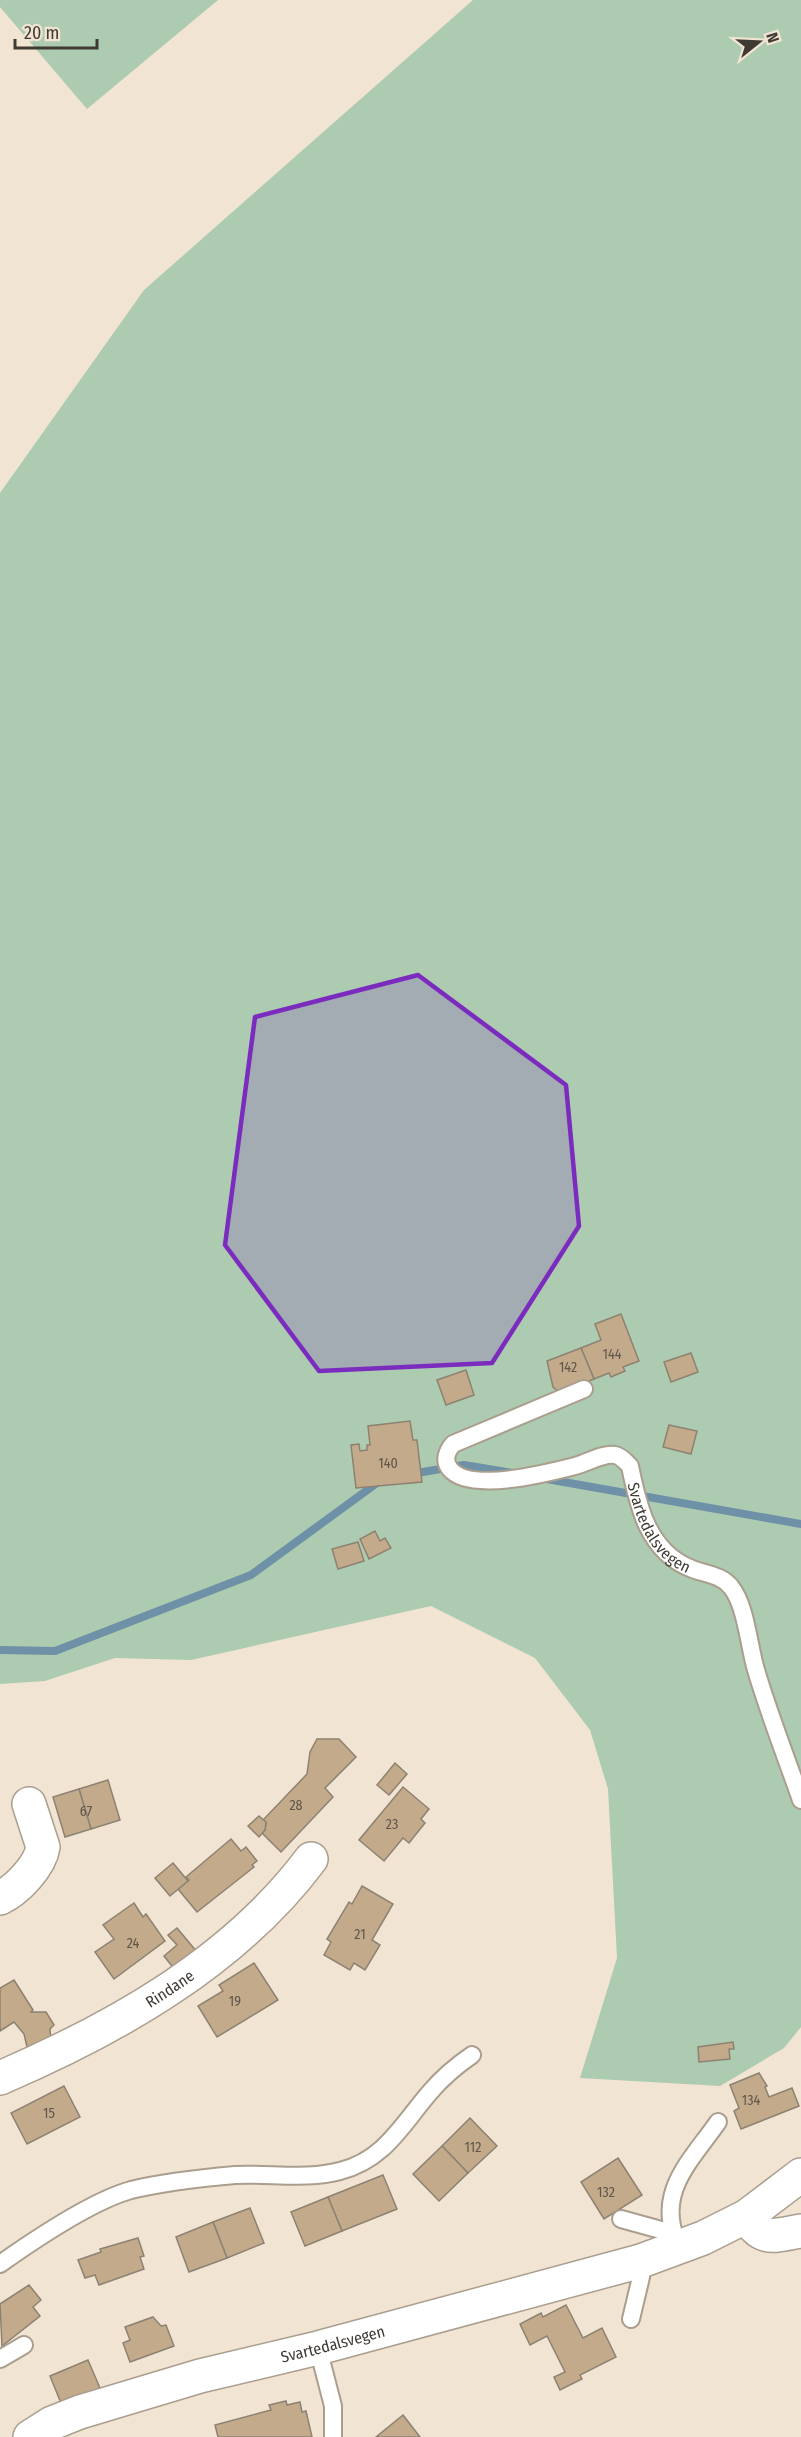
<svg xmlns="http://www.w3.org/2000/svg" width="801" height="2437" font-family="'Fira Sans Condensed',sans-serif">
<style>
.green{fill:#adcbb1}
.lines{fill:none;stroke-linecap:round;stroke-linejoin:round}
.stream{stroke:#6f91a7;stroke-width:8}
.building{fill:#c2aa8b;stroke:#8d8272;stroke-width:1.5}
.lane-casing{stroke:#aa9e8e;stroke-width:20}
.street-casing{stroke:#aa9e8e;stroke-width:36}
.lane{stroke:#fff;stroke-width:16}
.street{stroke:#fff;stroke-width:33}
.marked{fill:#7b2cbf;fill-opacity:0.2;stroke:#7b2cbf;stroke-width:4.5;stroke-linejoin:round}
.labels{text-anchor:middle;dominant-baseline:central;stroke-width:6;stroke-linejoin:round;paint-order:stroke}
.number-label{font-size:14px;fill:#605649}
.street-label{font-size:16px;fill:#3f3a33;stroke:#f1e4d3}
</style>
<rect width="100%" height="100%" fill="#f1e4d3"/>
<g class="green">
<polygon points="0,0 218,0 87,109 0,7"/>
<polygon points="473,0 801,0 801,2027 784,2048 720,2086 580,2078 617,1958 608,1789 590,1730 535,1658 431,1606 191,1660 115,1658 45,1681 0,1684 0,493 144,290"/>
</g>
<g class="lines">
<g class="stream">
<polyline points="411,1474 464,1465 513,1473"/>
<polyline points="541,1478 801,1524"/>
<polyline points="0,1650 55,1651 251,1575 381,1480"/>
</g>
</g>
<g class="building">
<polygon points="621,1314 639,1361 623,1367 625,1371 611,1377 609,1373 594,1379 581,1348 601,1340 595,1324"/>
<polygon points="581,1348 594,1379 560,1393 553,1387 547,1361"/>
<polygon points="691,1353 698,1372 671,1382 664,1362"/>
<polygon points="466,1370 474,1395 446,1405 437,1380"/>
<polygon points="410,1421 413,1440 417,1440 422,1482 356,1488 351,1445 359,1444 360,1451 367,1450 367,1445 370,1445 368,1426"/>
<polygon points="669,1425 697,1431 691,1454 663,1447"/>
<polygon points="375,1531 380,1541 385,1538 391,1548 369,1559 360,1539"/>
<polygon points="358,1542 364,1561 338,1569 332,1549"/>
<polygon points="317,1739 339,1739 356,1757 325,1788 333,1797 281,1852 262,1833 265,1830 266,1822 263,1820 307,1774 310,1752"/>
<polygon points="395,1763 407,1774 389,1795 377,1785"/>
<polygon points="108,1780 120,1820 91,1829 79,1789"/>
<polygon points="403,1787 429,1809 421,1819 425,1823 409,1843 403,1838 384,1861 359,1840"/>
<polygon points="79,1789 91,1829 65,1837 53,1797"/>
<polygon points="259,1816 266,1822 265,1830 259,1837 248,1826"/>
<polygon points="231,1839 241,1851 246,1847 257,1861 252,1865 254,1867 197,1912 178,1889 189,1880 186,1877"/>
<polygon points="173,1863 188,1881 170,1896 155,1878"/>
<polygon points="362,1886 393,1904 372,1940 380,1945 365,1970 354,1963 350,1970 324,1955 331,1942 327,1939 349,1902 352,1904"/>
<polygon points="134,1903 143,1917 146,1914 165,1941 114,1979 95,1952 114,1939 103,1925"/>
<polygon points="177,1928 197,1952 175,1970 164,1956 177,1945 168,1935"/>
<polygon points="254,1963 278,2000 217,2037 198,2006 223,1991 219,1985"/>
<polygon points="14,1980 33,2010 31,2012 46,2012 54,2025 50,2029 51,2042 28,2051 24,2034 14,2022 0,2031 0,1988"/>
<polygon points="733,2042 734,2049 729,2049 730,2059 699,2062 698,2047"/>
<polygon points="759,2073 767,2086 765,2087 769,2097 792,2088 799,2106 741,2129 734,2111 739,2108 730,2085"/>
<polygon points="64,2086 80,2117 27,2144 11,2113"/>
<polygon points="470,2118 497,2146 468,2173 442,2146"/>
<polygon points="442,2146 468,2173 439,2201 413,2174"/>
<polygon points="618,2158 642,2195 604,2219 581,2182"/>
<polygon points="383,2175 397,2209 342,2231 328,2197"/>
<polygon points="328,2197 342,2231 305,2246 291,2212"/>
<polygon points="250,2208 264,2243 227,2258 213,2222"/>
<polygon points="213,2222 227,2258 189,2272 176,2237"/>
<polygon points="138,2238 144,2256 140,2257 144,2269 99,2285 95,2275 85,2278 78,2260 101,2252 100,2249"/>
<polygon points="29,2285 41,2300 33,2307 40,2316 2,2346 0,2304"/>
<polygon points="566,2305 583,2338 602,2328 616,2357 580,2375 582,2379 560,2390 554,2377 565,2372 547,2336 530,2345 520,2324 541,2313 543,2317"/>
<polygon points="153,2317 161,2326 166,2325 174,2346 130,2362 123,2343 130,2340 125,2327"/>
<polygon points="88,2360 100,2388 61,2403 50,2376"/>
<polygon points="286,2401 287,2405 300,2402 302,2412 306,2411 312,2437 218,2437 215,2425 271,2410 269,2405"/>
<polygon points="403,2415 420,2437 376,2437"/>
</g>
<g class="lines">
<g class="lane-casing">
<g id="lane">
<path id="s1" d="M584,1389L453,1444C447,1451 443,1461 450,1469C470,1493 548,1473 575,1466C587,1463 603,1453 615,1455C621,1456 626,1462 630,1466C638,1506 648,1551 690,1568C703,1574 721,1574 731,1587C746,1605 749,1647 756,1670C769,1714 786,1757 801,1800"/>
<polyline points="621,2219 672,2233"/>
<path d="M679,2247C654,2194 689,2163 718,2122"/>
<path d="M0,2264C34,2240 92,2201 131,2190C164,2182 201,2178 235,2175C269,2173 308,2180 340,2171C385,2160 403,2123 431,2091C443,2077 456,2066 472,2055"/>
<polyline points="631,2319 641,2277 641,2261"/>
<polyline points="318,2348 333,2406 333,2437"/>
<polyline points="0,2359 24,2345"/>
</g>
</g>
<g class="street-casing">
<g id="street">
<path d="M0,1898C17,1890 40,1866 43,1847L29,1804"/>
<path id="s2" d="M0,2078C116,2028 234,1962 311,1859"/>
<path d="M747,2216C761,2243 776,2235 801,2231"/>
<path id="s3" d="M30,2437L52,2423L80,2412L200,2376L318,2348L641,2261L703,2238L747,2216L801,2175"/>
</g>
</g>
<use href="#lane" class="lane"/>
<use href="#street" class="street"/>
</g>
<path class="marked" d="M418,975L566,1085L579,1226L492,1363L319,1371L225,1245L255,1017Z"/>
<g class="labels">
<g class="number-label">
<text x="612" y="1354">144</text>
<text x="568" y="1367">142</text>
<text x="388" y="1463">140</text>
<text x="296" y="1805">28</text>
<text x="86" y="1811">67</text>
<text x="392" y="1824">23</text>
<text x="360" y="1934">21</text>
<text x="133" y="1943">24</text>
<text x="235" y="2001">19</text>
<text x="751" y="2100">134</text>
<text x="49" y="2113">15</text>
<text x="473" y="2147">112</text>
<text x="606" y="2192">132</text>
</g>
<g class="street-label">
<text stroke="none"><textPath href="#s1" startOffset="430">Svartedalsvegen</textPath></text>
<text stroke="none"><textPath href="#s2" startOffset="192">Rindane</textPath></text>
<text stroke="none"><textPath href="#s3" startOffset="318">Svartedalsvegen</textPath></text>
</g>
</g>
<g transform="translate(759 42) rotate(72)" stroke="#f1e4d3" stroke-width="4.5" paint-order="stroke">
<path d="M0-4.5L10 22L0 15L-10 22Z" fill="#3f3a33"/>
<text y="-9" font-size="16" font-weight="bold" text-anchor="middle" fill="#3f3a33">N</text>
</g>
<path d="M15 39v9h82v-9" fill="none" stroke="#3f3a33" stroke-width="3"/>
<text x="24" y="39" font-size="18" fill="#3f3a33" stroke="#f1e4d3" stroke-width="4.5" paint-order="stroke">20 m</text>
</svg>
